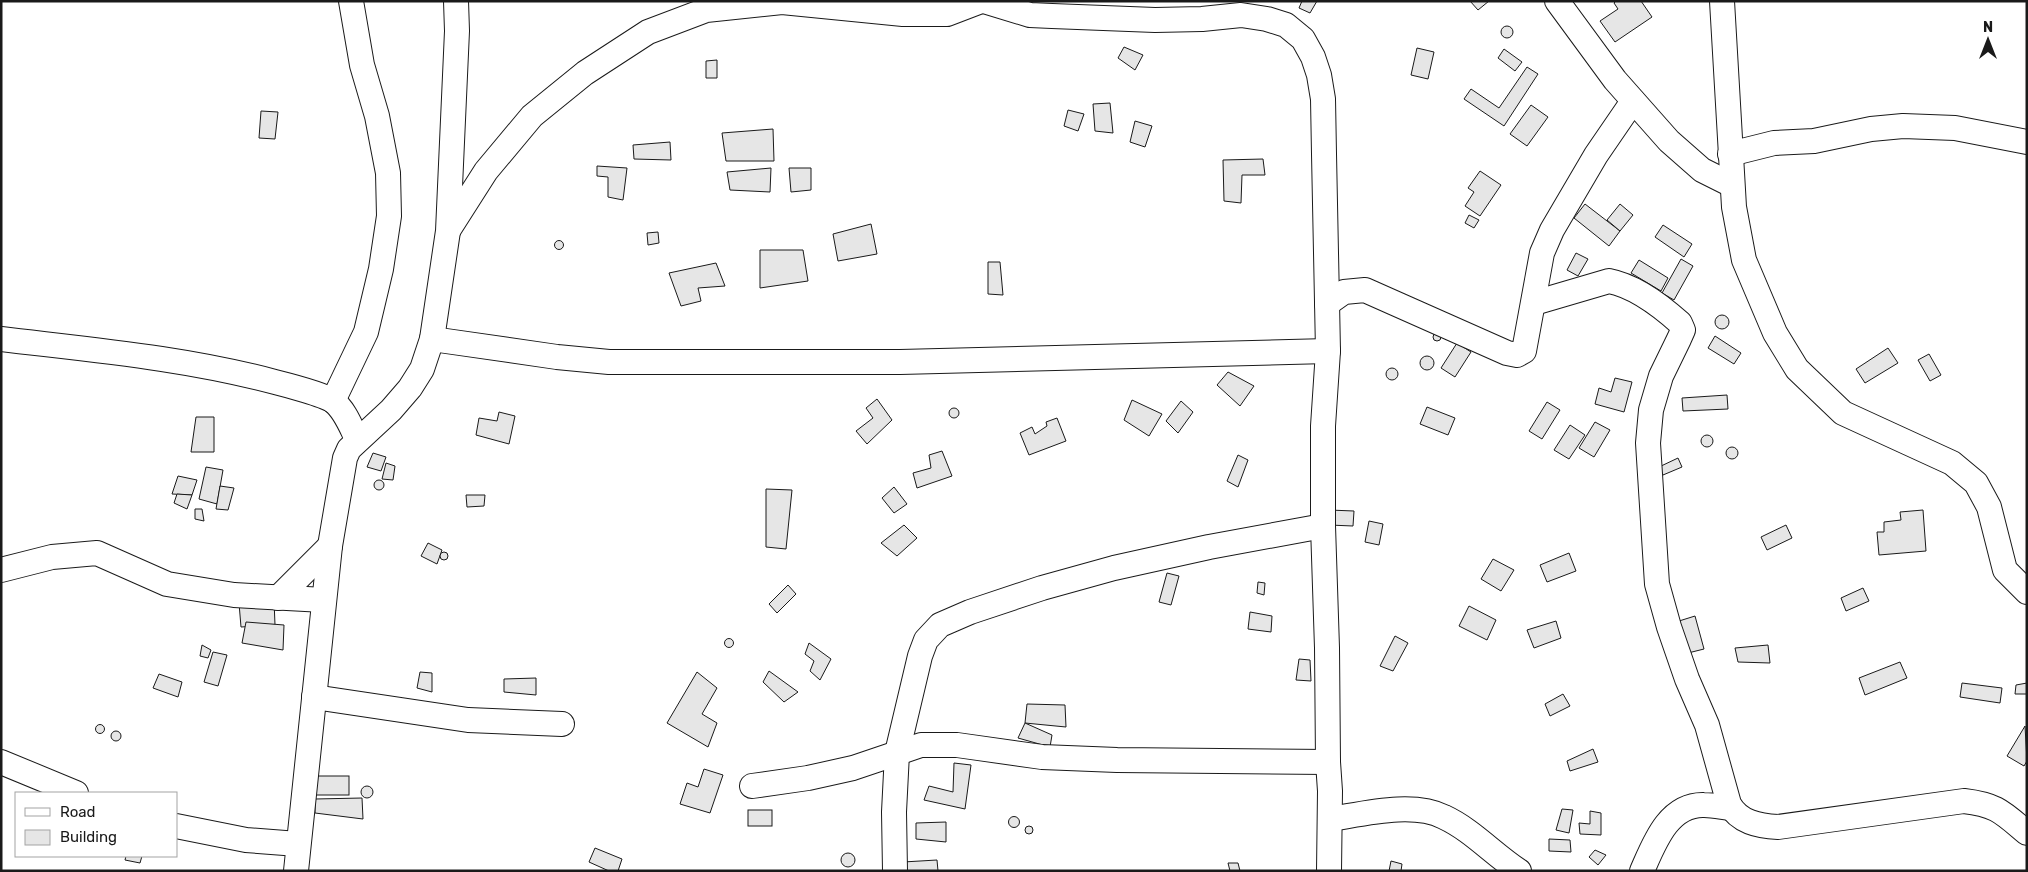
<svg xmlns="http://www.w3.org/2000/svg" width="2028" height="872" font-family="Rubik,sans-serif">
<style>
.building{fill:#e6e6e6;stroke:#1a1a1a}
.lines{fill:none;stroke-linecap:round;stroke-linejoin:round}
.minor-casing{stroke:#1a1a1a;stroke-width:26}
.minor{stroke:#fff;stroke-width:24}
</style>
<rect width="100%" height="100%" fill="#fff"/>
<g class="building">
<polygon points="1302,1 1317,1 1310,13 1299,8"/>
<polygon points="1470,1 1489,1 1478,10"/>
<polygon points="1616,1 1641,1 1652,17 1615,42 1600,21 1618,9 1614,3"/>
<circle cx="1507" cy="32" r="6"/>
<polygon points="1124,47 1143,55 1135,70 1118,58"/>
<polygon points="1417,48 1434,52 1428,79 1411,75"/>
<polygon points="1504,49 1522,62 1515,71 1498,58"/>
<polygon points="717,60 717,78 706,78 706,61"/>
<polygon points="1527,67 1538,74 1504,126 1464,99 1471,89 1499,108"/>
<polygon points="1110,103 1113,133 1095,131 1093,104"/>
<polygon points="1531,105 1548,117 1527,146 1510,134"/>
<polygon points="1068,110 1084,114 1078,131 1064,126"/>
<polygon points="261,111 278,112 275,139 259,138"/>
<polygon points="1135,121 1152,126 1145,147 1130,142"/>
<polygon points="773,129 774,161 726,161 722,133"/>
<polygon points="670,142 671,160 634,159 633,145"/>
<polygon points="1263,159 1265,175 1242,175 1241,203 1224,201 1223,160"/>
<polygon points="597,166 627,168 623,200 608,197 608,177 597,176"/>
<polygon points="771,168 770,192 730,190 727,172"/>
<polygon points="789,168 811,168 811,190 791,192"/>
<polygon points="1480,171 1501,185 1480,216 1465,206 1474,192 1468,188"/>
<polygon points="1585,204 1620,231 1609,246 1574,218"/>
<polygon points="1620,204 1633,215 1620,231 1607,220"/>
<polygon points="1469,215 1479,220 1474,228 1465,223"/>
<polygon points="871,224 877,254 838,261 833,234"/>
<polygon points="1663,225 1692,244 1684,257 1655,237"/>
<polygon points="658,232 659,243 648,245 647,233"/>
<circle cx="559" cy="245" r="4.5"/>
<polygon points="760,250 803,250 808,281 760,288"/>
<polygon points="1576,253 1588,259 1578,276 1567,270"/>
<polygon points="1681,259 1693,266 1674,300 1662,293"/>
<polygon points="1639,260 1668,278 1661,291 1631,273"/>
<polygon points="988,262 1000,262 1003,295 988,294"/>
<polygon points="716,263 725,286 698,288 701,301 681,306 669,273"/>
<circle cx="1722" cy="322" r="7"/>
<circle cx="1437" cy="337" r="4"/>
<polygon points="1715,336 1741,353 1734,364 1708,348"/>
<polygon points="1457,343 1471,352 1455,377 1441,368"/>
<polygon points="1888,348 1898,363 1865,383 1856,369"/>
<polygon points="1929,354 1941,375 1930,381 1918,360"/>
<circle cx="1427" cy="363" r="7"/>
<circle cx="1392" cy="374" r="6"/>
<polygon points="1228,372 1254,386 1240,406 1217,385"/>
<polygon points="1615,378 1632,382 1624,412 1595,404 1599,388 1611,392"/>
<polygon points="1727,395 1728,409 1683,411 1682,398"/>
<polygon points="877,399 892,420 867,444 856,431 873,418 866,408"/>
<polygon points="1132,400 1162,414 1149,436 1124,420"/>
<polygon points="1181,401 1193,412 1178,433 1166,421"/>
<polygon points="1547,402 1560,410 1542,439 1529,431"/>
<polygon points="1427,407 1455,418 1448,435 1420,424"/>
<circle cx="954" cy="413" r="5"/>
<polygon points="499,412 515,416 509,444 476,435 479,418 497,421"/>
<polygon points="196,417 214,417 214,452 191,452"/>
<polygon points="1057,418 1066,441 1029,455 1020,433 1032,427 1035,434 1047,426 1046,422"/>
<polygon points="1595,422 1610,430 1594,457 1579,448"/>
<polygon points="1570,425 1585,435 1569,459 1554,450"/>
<circle cx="1707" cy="441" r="6"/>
<circle cx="1732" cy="453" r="6"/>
<polygon points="942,451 952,476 917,488 913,473 931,468 929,455"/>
<polygon points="373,453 386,457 381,471 367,467"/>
<polygon points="1238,455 1248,460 1238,487 1227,481"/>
<polygon points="1678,458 1682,467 1663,475 1659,467"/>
<polygon points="386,463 395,466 393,480 382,479"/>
<polygon points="206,467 223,470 217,504 199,499"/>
<polygon points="178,476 197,480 192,495 172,494"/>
<circle cx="379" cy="485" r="5"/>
<polygon points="220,486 234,488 228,510 216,509"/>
<polygon points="894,487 907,504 894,513 882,498"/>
<polygon points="766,489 792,490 786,549 766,547"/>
<polygon points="177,494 192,495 187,509 174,503"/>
<polygon points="466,495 485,495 484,506 467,507"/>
<polygon points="195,509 202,509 204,521 195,519"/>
<polygon points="1329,510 1354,511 1353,526 1329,525"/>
<polygon points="1923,510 1926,551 1879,555 1877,532 1884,532 1884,522 1901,520 1900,512"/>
<polygon points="1369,521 1383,524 1379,545 1365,542"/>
<polygon points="904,525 917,538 897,556 881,543"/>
<polygon points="1786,525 1792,538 1767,550 1761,537"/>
<polygon points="428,543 442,550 437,564 421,556"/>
<circle cx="444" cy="556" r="4"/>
<polygon points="1569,553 1576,571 1547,582 1540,565"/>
<polygon points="1493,559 1514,570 1501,591 1481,579"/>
<polygon points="1167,573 1179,576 1171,605 1159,602"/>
<polygon points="1258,582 1265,583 1264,595 1257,593"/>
<polygon points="788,585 796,594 777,613 769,604"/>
<polygon points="1863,588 1869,601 1846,611 1841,598"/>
<polygon points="274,600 275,625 241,627 239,603"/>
<polygon points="1469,606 1496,620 1487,640 1459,626"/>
<polygon points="1250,612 1272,616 1271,632 1248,629"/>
<polygon points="1695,616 1704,649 1688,653 1679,621"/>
<polygon points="1556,621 1561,638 1534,648 1527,630"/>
<polygon points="246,622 284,625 283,650 242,643"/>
<polygon points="1395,636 1408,643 1393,671 1380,666"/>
<circle cx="729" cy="643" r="4.5"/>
<polygon points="809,643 831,659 820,680 810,671 814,661 805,654"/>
<polygon points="202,645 211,650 208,658 200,656"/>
<polygon points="1768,645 1770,663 1738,662 1735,648"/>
<polygon points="213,652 227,655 218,686 204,682"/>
<polygon points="1299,659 1310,660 1311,681 1296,680"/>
<polygon points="1900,662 1907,678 1865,695 1859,678"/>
<polygon points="769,671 798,692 784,702 763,682"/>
<polygon points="420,672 432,673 432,692 417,688"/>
<polygon points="697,672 717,688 702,714 717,723 708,747 667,723"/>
<polygon points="159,674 182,682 178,697 153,688"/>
<polygon points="536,678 536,695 504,692 504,679"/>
<polygon points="1962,683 2002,688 2000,703 1960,697"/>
<polygon points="2027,683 2027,694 2015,694 2016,685"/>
<polygon points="1563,694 1570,706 1550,716 1545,704"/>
<polygon points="1027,704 1065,705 1066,727 1025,723"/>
<polygon points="1025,723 1052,735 1050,747 1018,738"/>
<circle cx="100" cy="729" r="4.5"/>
<polygon points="2025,726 2027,761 2024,766 2007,756"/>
<circle cx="116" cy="736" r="5"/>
<polygon points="1593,749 1598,762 1570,771 1567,761"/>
<polygon points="954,763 971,765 965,809 924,800 929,786 953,792"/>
<polygon points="704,769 723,775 710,813 680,804 687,783 698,787"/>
<rect x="309" y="776" width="40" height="19"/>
<circle cx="367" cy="792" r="6"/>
<polygon points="362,798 363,819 315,813 315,799"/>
<polygon points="1562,809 1573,810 1569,833 1556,830"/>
<rect x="748" y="810" width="24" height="16"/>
<polygon points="1590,811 1601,813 1601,835 1580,834 1579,823 1590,824"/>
<circle cx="1014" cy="822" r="5.5"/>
<polygon points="946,822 946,842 916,839 916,823"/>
<circle cx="1029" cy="830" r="4"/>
<polygon points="1549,839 1570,840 1571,852 1549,851"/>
<polygon points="595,848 622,859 618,871 609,871 589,862"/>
<polygon points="1595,850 1606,855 1598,865 1589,857"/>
<circle cx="848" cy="860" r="7"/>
<polygon points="126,856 142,856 140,863 125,860"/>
<polygon points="937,860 938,871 903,871 903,862"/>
<polygon points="1391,861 1402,864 1401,871 1389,871"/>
<polygon points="1228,863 1238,863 1240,871 1230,871"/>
</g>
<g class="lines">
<g class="minor-casing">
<g id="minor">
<polyline points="984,1 1030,15 1052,16 1155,20 1202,19 1241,15 1267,19 1286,25 1303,39 1313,57 1319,75 1323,99 1324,154 1328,351 1323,426 1323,526 1327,648 1328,762 1330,791 1329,871"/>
<polyline points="1557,1 1615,80 1669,141 1702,170 1732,185"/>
<polyline points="1722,1 1734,207 1744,260 1775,333 1797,369 1843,413 1952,463 1976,483 1989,507 2005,570 2027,592"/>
<polyline points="1730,154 1774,143 1814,141 1871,129 1903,126 1955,128 2027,142"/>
<polyline points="449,229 486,171 532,116 585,73 648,32 706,10 782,2 903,14 947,14 981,1"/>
<path d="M1534,303L1609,281C1635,286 1661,306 1680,323L1683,330L1679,339L1661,376L1651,410L1648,443L1657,584L1669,627L1687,679L1707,725L1729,804C1739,822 1758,826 1778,827L1964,801C1997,805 2002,812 2027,833"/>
<polyline points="1327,304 1344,292 1365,290 1507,353 1517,355 1524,351 1542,253 1552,230 1596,155 1633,101"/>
<path d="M1,339C93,350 186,358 275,382C287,385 324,395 333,401C345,410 351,427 357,439"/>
<polyline points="432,339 557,357 609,362 900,362 1328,351"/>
<polyline points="333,401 366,332 381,269 389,216 388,173 377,116 362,65 351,1"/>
<polyline points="1,570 52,557 97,553 167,584 234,595 324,600"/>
<polyline points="278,598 330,546"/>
<polyline points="314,697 468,720 562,724"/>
<polyline points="1,762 76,793"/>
<polyline points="752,786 808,778 853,768 921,745 957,745 1042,757 1117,760 1328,762"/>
<path d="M1330,819C1363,814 1413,801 1444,817C1472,830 1493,854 1519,871"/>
<polyline points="176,826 246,840 298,844"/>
<polyline points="296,871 330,546 345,458 349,449 391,410 410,388 422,369 432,339 448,231 457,31 456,1"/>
<polyline points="895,871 894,812 897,753 920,656 926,640 940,625 970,612 1042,588 1114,568 1209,547 1323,526"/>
<path d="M1642,871C1654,844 1668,804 1704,805C1713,805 1722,807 1731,808"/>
</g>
</g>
<use href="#minor" class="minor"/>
</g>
<rect width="2028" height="872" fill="none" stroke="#1a1a1a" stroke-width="5"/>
<rect x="15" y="792" width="162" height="65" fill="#ffffff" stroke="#a3a3a3"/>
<rect x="25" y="808" width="25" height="8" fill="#ffffff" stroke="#a3a3a3"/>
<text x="60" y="817" font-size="15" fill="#1a1a1a">Road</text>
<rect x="25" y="830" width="25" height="15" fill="#e6e6e6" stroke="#a3a3a3"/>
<text x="60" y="842" font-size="15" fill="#1a1a1a">Building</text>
<g transform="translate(1988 40)" stroke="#ffffff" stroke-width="4" paint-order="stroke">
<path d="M0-4L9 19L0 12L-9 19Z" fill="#1a1a1a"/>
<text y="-8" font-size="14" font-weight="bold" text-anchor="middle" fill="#1a1a1a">N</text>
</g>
</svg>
